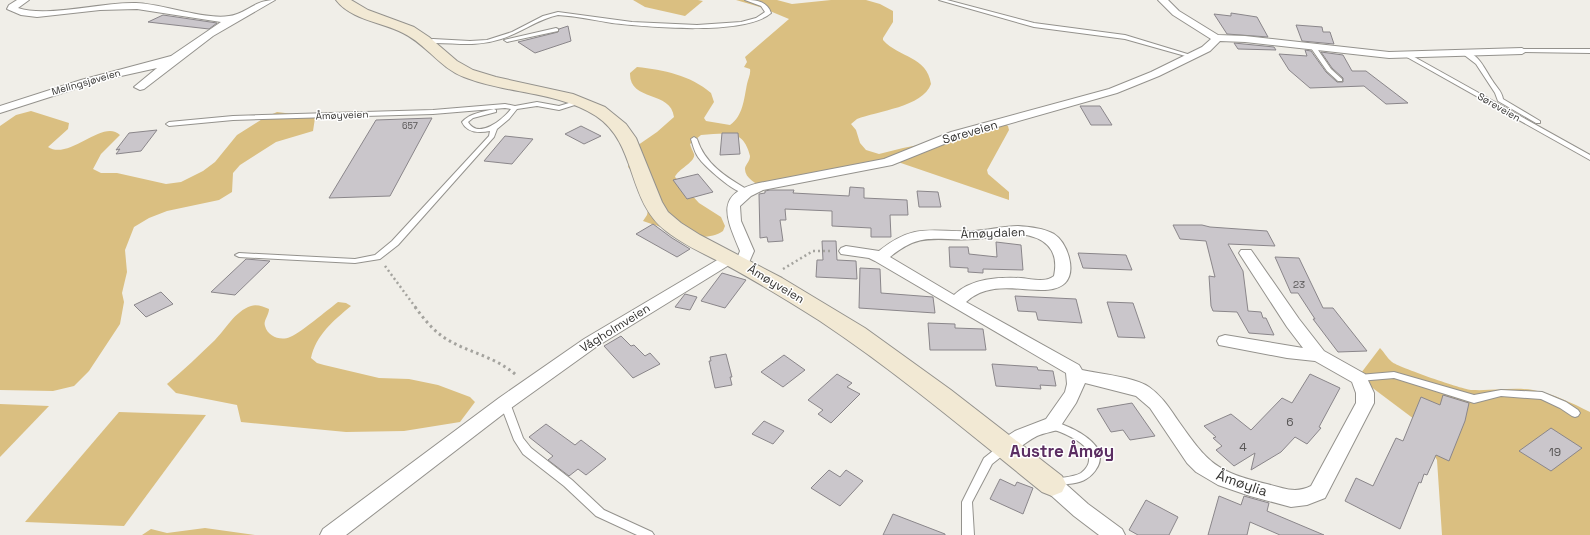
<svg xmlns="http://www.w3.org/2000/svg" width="1590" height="535" font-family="'Space Grotesk',sans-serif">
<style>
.green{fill:#dabf81}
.building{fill:#cac6cb;stroke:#8a868a}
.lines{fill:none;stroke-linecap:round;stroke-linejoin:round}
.service-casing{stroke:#94928d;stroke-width:2}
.minor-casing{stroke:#94928d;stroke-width:2}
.secondary-casing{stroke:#94928d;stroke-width:2}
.path-far1{stroke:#a4a39e;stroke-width:2.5;stroke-dasharray:2 3;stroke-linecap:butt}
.path{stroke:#a4a39e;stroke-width:3;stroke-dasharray:2.5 3.5;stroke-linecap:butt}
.service{fill:#fff;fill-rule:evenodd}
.minor{fill:#fff;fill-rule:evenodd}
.secondary{fill:#f2e9d4;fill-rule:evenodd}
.labels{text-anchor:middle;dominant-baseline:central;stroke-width:3;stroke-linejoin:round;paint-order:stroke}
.far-number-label{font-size:9px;fill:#595757}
.far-street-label{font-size:10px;fill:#333230;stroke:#fff}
.number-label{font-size:10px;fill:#595757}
.street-label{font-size:12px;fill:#333230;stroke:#fff}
.near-number-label{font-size:12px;fill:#595757}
.near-street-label{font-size:14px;fill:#333230;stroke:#fff}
.near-quarter-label{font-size:17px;font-weight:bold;fill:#5b2e62;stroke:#fff}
</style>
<rect width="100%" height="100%" fill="#f0eee8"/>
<g class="green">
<polygon points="633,0 698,0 703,1 685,16 645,7"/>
<path d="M736,0H777L792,4L831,0H866L880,4L893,11V22L883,38V40C899,58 927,56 931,84C923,107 877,111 857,119L851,124L856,130L860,143L866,150L879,154L903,148L953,138L1002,122L1008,126L1009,130L987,170L988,174L1009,192V200L895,161L766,189C759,185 744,179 745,168C746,164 750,161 750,156C743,127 725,134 701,135L690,144C691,148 693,151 694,154C696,162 678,169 675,177L699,203L721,217L725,226L723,231C701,246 666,228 643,221L647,215L648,210L635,174L628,167L630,159L628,152L657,132L674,117C671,90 629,102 630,73L637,67C664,70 690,75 711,93L714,102L704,118L706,121L730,125C743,116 744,99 747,84C748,79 751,74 750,69L744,67L747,62L745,57L789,19L760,7Z"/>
<path d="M31,111L69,123L68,129L48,147C69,161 103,118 120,135L101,154L93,169L101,173H117L166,184L181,182L203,171L215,162L237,135L264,118L277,112L293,114H318L315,118L313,131L276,142L240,165L233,173L232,192L219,200L167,211L149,218L134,227L125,250L127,272L122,293L124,302L120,324L89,371L74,386L53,391L0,390V126L16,115Z"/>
<path d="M338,302L346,303L351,306C333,321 316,335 311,358L317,363L324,365L379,378L409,379L438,385L470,397L475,402L460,422L404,431L346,432L241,422L237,405L176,393L167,384C184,370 199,355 215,340C226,329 235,311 251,306C257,304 264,307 269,309C269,315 263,321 265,326C268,337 281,341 290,337C302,332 326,311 338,302Z"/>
<path d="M1380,348C1384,352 1387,358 1392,362C1398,367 1464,390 1472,390C1493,391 1513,387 1533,390C1554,394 1572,403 1590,412V535H1442L1437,460L1414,419L1358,377Z"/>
<polygon points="0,404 49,406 0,457"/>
<polygon points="119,412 206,415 124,526 25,522"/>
<polygon points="205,528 255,535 142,535 151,529 167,533"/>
</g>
<g class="building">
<polygon points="1231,13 1257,17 1268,37 1227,34 1214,14 1231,16"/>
<polygon points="163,15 217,23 209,29 148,22"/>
<polygon points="1296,25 1322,27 1323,32 1330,32 1334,44 1302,41"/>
<polygon points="568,26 571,41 535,53 518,42 558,32 559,29"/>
<polygon points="1234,43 1274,47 1276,50 1238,49"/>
<polygon points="1305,50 1311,51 1326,72 1337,82 1343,82 1343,78 1332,68 1321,52 1343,55 1352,71 1366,71 1408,103 1386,104 1364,86 1310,88 1289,70 1279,54 1307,56"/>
<polygon points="1080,106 1100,106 1112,125 1091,125"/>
<polygon points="432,118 390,196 329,198 376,120"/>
<polygon points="581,126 601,136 584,144 565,134"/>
<polygon points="157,130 141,151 116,154 120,149 116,150 129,133"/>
<polygon points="722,133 738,133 740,154 720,155"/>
<polygon points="505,136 533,139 512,164 484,161"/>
<polygon points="698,174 713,192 687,199 673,180"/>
<polygon points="850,187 864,188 864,198 907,200 908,215 890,215 891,237 871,237 871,228 832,226 832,211 785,209 786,220 780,220 783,241 768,242 767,237 760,238 759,194 765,193 765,191 770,190 794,190 793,193 849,196"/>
<polygon points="917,191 938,192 941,207 919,207"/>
<polygon points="653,224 672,238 690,249 677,257 636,234"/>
<polygon points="1173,225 1202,225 1210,227 1267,231 1275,246 1228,244 1243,271 1248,311 1261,312 1263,318 1266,318 1274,335 1249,333 1237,312 1213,311 1211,306 1209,276 1215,277 1206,241 1180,239"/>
<polygon points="822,241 836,241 837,260 856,261 857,279 816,277 817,260 823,260"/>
<polygon points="996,242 1021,245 1023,270 983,269 983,273 968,272 968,268 950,267 949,247 968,247 969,254 997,257"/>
<polygon points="1078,253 1126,255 1132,270 1083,268"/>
<polygon points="1275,257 1299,258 1323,308 1333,308 1367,351 1338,352 1313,319 1315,319 1298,293 1291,293"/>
<polygon points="246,259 270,261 235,295 211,292"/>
<polygon points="860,268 880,269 881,293 933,297 935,313 859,308"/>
<polygon points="722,273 746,280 725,308 701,301"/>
<polygon points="161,292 173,304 146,317 134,305"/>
<polygon points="685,294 697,297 690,310 675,307"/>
<polygon points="1015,296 1076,299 1082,323 1038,320 1036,312 1018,311"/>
<polygon points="1107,302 1133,303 1145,338 1118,337"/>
<polygon points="928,323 955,324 955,328 983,329 986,350 930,350"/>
<polygon points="621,336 631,346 634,345 645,356 650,353 660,364 633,378 604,346"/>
<polygon points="726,354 732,377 730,377 732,385 715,388 709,361 711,361 710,357"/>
<polygon points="784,355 805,370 783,387 761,372"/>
<polygon points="992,364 1037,367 1038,370 1053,371 1056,386 1040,385 1041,389 996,386"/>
<polygon points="837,374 852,383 847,387 860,394 831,423 818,414 823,410 808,400"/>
<polygon points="1310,374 1340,388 1319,427 1321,428 1307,444 1295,437 1281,452 1251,470 1255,453 1234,466 1216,450 1222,446 1213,438 1216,437 1204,426 1231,414 1251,430 1282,398 1292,403"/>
<polygon points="1443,395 1469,403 1465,421 1449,461 1436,455 1427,475 1424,474 1421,483 1419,482 1400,529 1345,501 1356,478 1373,486 1396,438 1403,441 1421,397 1440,405"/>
<polygon points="1132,403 1155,436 1130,440 1123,430 1111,432 1097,409"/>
<polygon points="764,421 784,431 773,444 752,434"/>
<polygon points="546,424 575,445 581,440 606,459 586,475 578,469 569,476 548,460 553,456 529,437"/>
<polygon points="1551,428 1582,448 1551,471 1519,451"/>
<polygon points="829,470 840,477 846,470 863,481 840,506 811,488"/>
<polygon points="1000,479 1015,486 1017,482 1033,488 1023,514 990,499"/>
<polygon points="1219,496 1241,505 1244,496 1269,503 1267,511 1324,535 1280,535 1250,522 1247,535 1208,535"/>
<polygon points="1146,500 1178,517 1169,535 1138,535 1129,530"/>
<polygon points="893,514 945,534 945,535 883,535"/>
</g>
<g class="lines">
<g class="service-casing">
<g id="service">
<path d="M745,0C756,0 767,1 771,13C745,36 647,27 612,23C594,20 576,16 558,15C538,19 521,33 501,39C473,48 455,42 428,43L425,41L433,39L470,41L487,40L512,32L543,16L558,12L632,22L697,25L741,22L756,18L765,12L761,6Z"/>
<polygon points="939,0 947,0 1034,23 1125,35 1194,56 1189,57 1125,39 1034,27"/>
<polygon points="556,28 558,29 558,31 507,42 504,40"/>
<polygon points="1312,47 1316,47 1331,69 1342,79 1342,81 1338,81 1327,71 1311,48"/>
<polygon points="1522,49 1590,49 1590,53 1520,52 1519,51"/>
<path d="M1463,52C1478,51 1485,70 1492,80C1496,87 1502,91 1503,99L1540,121V123H1536L1498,101L1495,93L1476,64L1463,54Z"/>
<polygon points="1405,54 1409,54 1590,155 1590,160 1405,56"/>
<path d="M579,100L582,102L581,103L559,110L537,106L517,109L509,119L497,129L494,137L398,245L380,259L355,263L239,257L235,255L239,253L355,259L375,255L392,241L489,136L490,131C479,133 467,133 462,122C470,113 483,112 494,109L496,110V112L473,118L468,122C479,140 503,119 511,109L505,108L433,114L233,120L169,126L166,124L169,122L233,116L433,110L505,104L515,106L537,102L559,106Z"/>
<path d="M694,137L697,139C705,164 726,177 748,190L749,192L748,194C736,195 704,166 698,157C694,151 693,145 691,139Z"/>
<polygon points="1394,372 1474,395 1501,390 1542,392 1566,402 1578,410 1580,413 1578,416 1575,417 1572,416 1560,408 1541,399 1501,396 1474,403 1394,378 1359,381 1356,380 1354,378 1356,376 1359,375"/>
<polygon points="505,399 508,400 510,403 523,438 531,448 572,480 604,510 652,532 654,535 637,535 596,516 564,486 523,454 514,440 500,403 502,400"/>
<path d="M1052,421C1070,426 1115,445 1095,471C1088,480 1080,483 1068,484C1063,485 1056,488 1050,486L1049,483L1050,480C1060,477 1072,478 1081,473C1085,470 1089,465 1089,460C1093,443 1061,432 1049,428L1047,425L1049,422Z"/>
<polygon points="1003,445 1007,446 1008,449 1007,452 992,464 972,502 974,535 962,535 962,502 984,458 999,446"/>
</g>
</g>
<g class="minor-casing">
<g id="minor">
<path d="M17,0H29L18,8C47,18 101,2 136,3C163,4 205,20 229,16C246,14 254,0 275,0L213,36L144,89L140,90L134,87L157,68L103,80L0,113V106L81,80L171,56L221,22L137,9L100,10L37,17L21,15L7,9L9,5Z"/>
<path d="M1158,0H1168L1179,11L1218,35L1245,36L1389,52L1522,48L1527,51L1522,54L1389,58L1245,42L1220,41L1210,51L1159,76L1117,93L959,138L892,165L763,190L751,196L740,206L741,221L754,251L747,267H737L735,264L740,251C727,219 713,194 759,183L884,159L951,132L1109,89L1151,72L1202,47L1211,39L1173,15Z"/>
<path d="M1018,226C1030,227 1043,228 1054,234C1067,242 1077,271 1065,283C1045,302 996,273 966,302L1079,365L1082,370C1101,374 1134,377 1149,387C1162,396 1170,409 1179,422C1208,463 1216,472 1267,484C1282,488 1296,494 1311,486L1356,403V393L1352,382L1315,361L1287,358L1219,345L1217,341L1219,337L1225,335L1303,348L1287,327L1239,253L1241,250H1251L1299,319L1324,351L1365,374L1374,393V403L1325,498L1307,505L1291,507L1250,496L1218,485L1196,472L1187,463L1150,408L1136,396L1085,383L1076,403L1058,430C1051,432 1044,433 1037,436C1024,442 1013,457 998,452L996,447L998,442L1015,431L1046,419L1065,392L1067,384L1066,373L875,261L869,258L841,254L839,251L841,248L846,246L879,251C916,221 933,233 975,231C990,230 1003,226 1018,226ZM1018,234C1043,236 1060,248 1054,276C1045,283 1032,279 1021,278C998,277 972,278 954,295L890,257C923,230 937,242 975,239C989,238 1003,234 1018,234Z"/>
<polygon points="729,254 734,256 736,259 734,262 596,347 511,408 346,535 320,535 323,529 499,398 584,339 724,256"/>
<polygon points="1052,476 1059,478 1088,504 1122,529 1125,535 1099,535 1074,516 1045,490 1042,484 1045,478"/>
</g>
</g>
<g class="secondary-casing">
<path id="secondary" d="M336,0H351L368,10L414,27L429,37L457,61L473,70L496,77L573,94L605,107L626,124L636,138L662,202L668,212L681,223L700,235L782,278L865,328L951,390L1062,476L1066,484L1062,492L1052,496L1042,492C969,433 898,373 820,321C790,302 759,283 728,266C707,255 685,246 666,231C626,200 638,144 596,116C557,91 506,94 464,77C440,68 426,44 403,33C382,22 351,20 336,0Z"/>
</g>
<g class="path-far1">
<polyline points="385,266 416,308"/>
<polyline points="783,269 813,251 833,251"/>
</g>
<path class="path" d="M415,307C424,319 434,332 448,340C470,353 496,357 516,375"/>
<use href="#service" class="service"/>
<use href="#minor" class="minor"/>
<use href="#secondary" class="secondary"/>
</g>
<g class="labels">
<g class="far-number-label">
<text x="410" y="126">657</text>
</g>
<g class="far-street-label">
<text transform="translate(86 82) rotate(-16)">Melingsjøveien</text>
<text transform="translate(1499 107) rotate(30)">Søreveien</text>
<text transform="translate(342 115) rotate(-2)">Åmøyveien</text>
</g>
<g class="number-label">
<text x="1299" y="284">23</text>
</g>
<g class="street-label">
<text transform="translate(970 132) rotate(-16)">Søreveien</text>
<text transform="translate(993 233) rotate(-2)">Åmøydalen</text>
<text transform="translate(776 284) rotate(31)">Åmøyveien</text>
<text transform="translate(615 328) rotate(-32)">Vågholmveien</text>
</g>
<g class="near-number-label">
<text x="1290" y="422">6</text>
<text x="1243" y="447">4</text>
<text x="1555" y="452">19</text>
</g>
<g class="near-street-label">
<text transform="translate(1242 483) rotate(19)">Åmøylia</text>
</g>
<g class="near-quarter-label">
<text x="1062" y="451">Austre Åmøy</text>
</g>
</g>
</svg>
